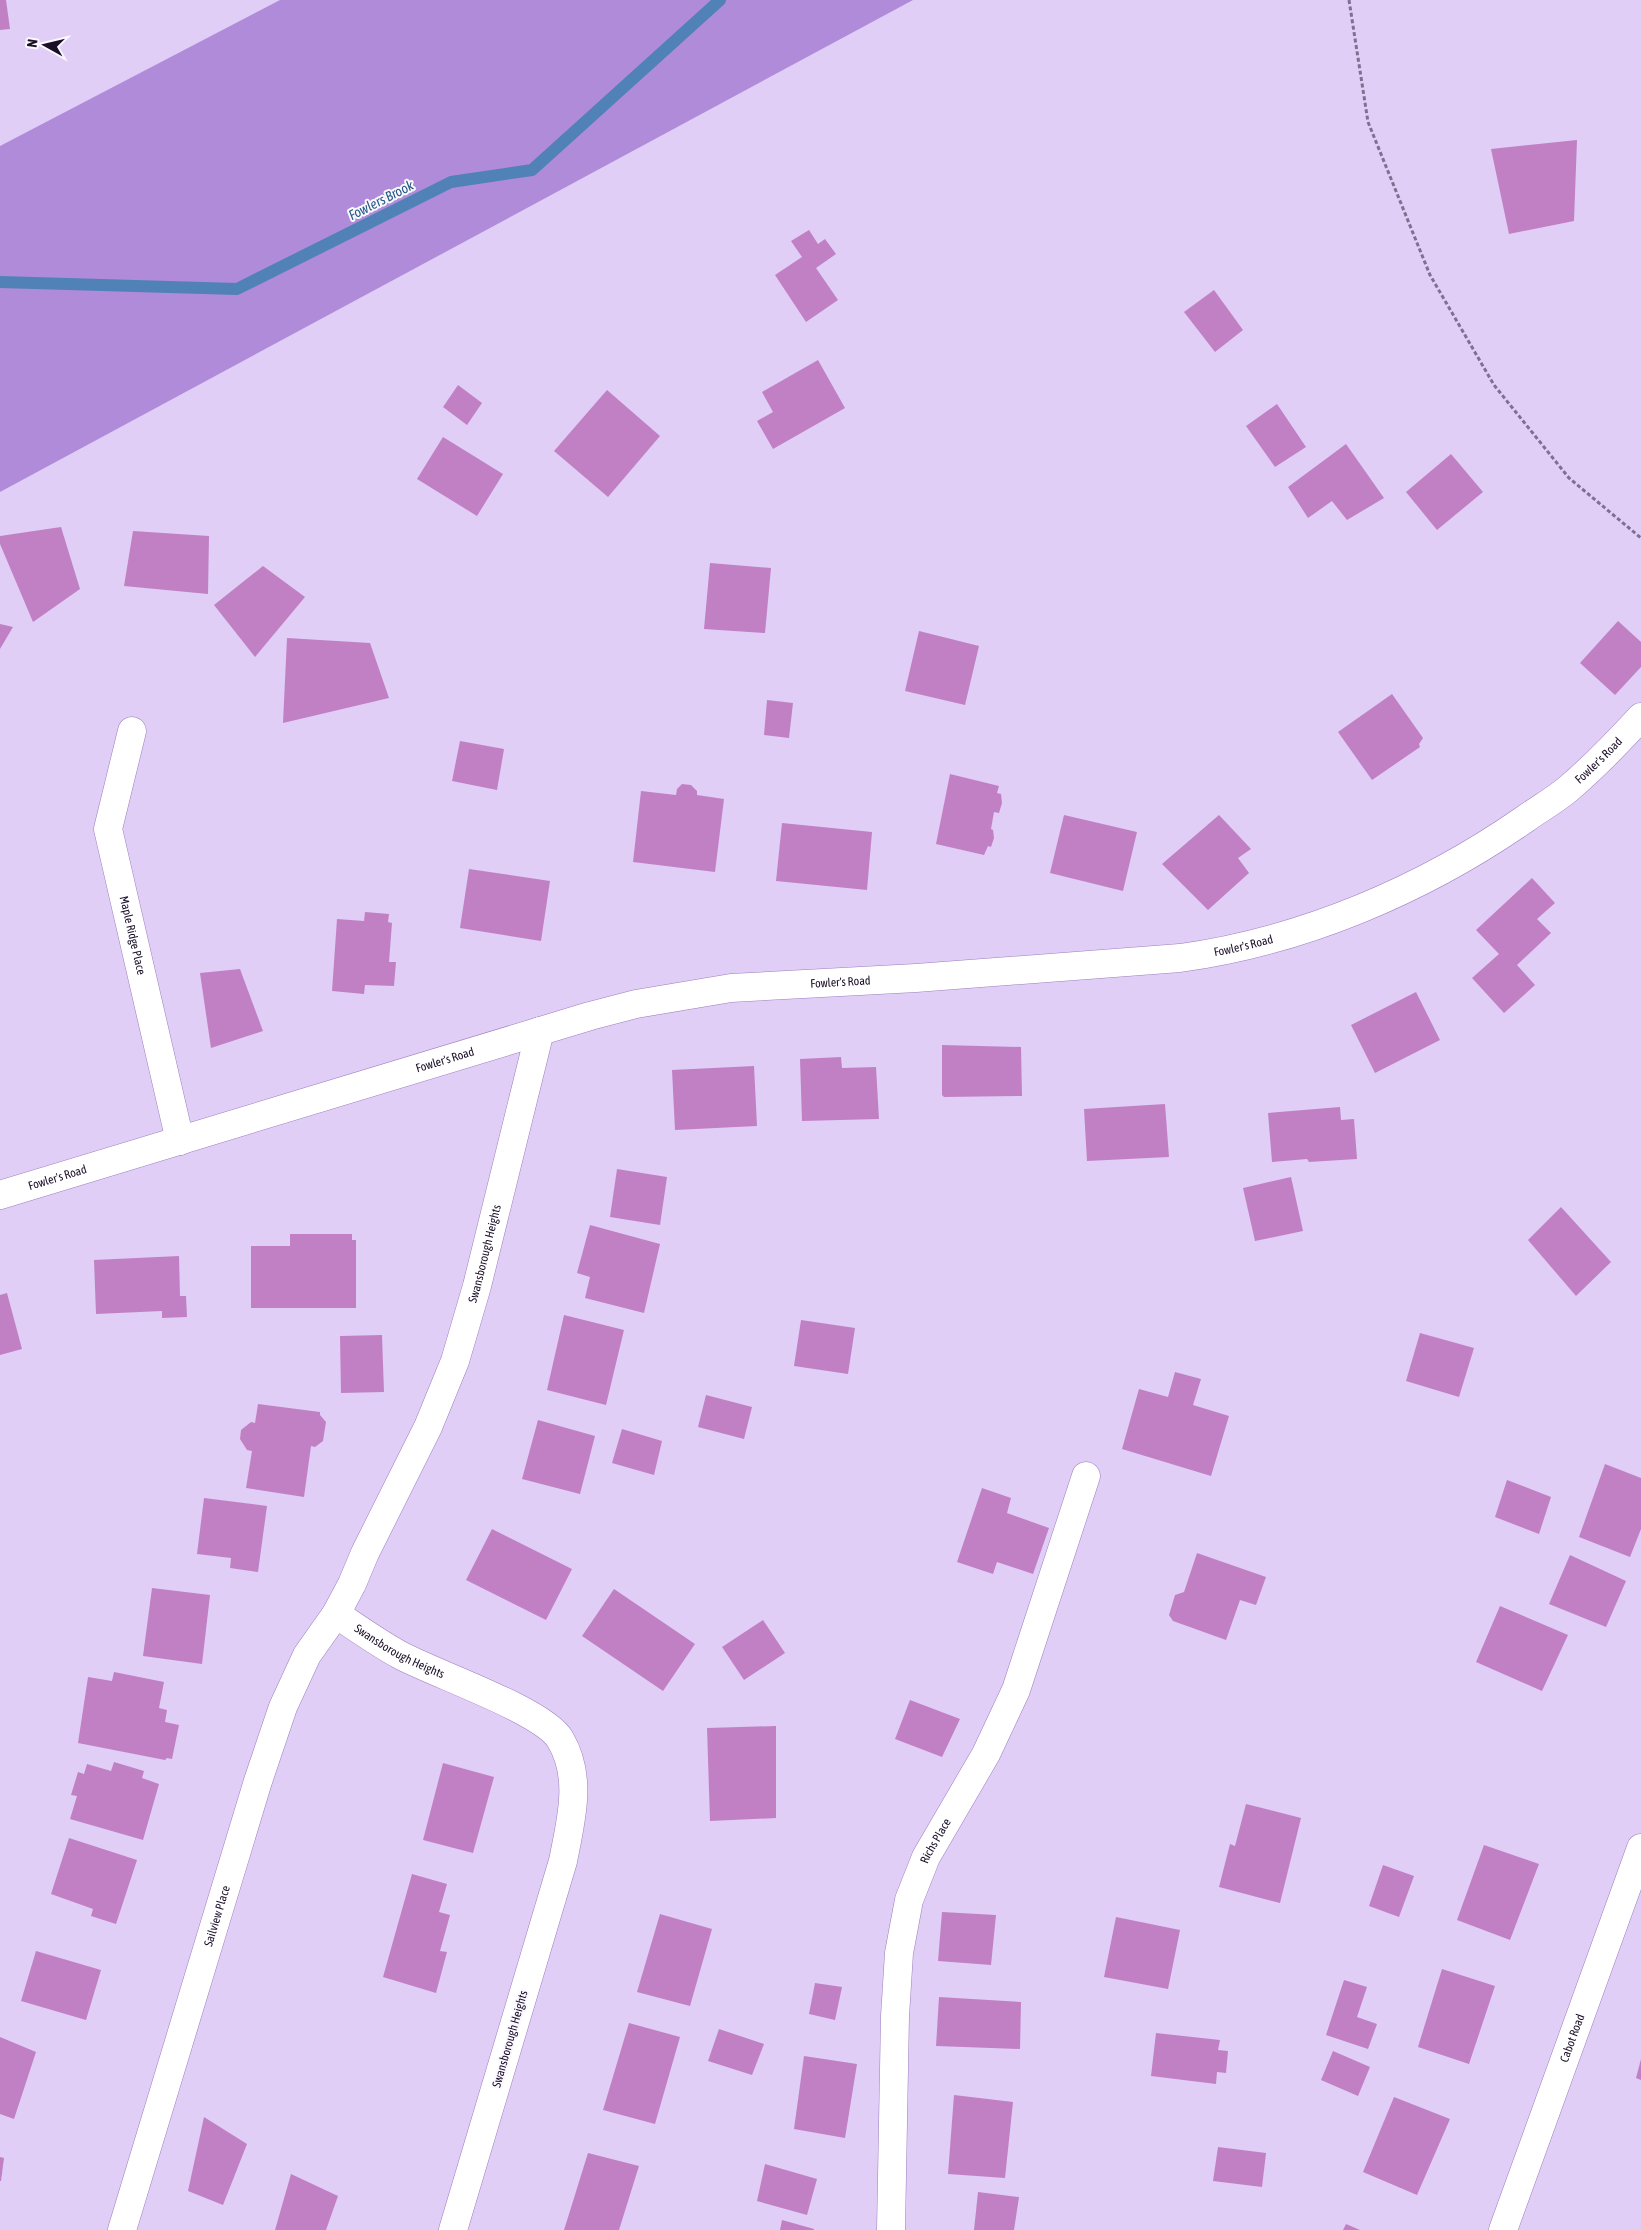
<svg xmlns="http://www.w3.org/2000/svg" width="1641" height="2230" font-family="'Asap Condensed',sans-serif">
<style>
.forest{fill:#b08bda}
.lines{fill:none;stroke-linecap:round;stroke-linejoin:round}
.stream{stroke:#5082b7;stroke-width:12}
.building{fill:#c180c4}
.minor-casing{stroke:#9c7ebe;stroke-width:29}
.path{stroke:#7f6f91;stroke-width:3;stroke-dasharray:4 2.5;stroke-linecap:butt}
.minor{stroke:#fff;stroke-width:28}
.labels{text-anchor:middle;dominant-baseline:central;stroke-width:4;stroke-linejoin:round;paint-order:stroke}
.street-label{font-size:12px;fill:#1b0f28;stroke:#faf7fe}
.water-label{font-size:14px;font-style:italic;fill:#235a84;stroke:#faf7fe}
</style>
<rect width="100%" height="100%" fill="#e0cef7"/>
<polygon class="forest" points="280,0 913,0 0,492 0,146"/>
<g class="lines">
<polyline class="stream" points="0,282 237,289 451,182 532,170 720,0"/>
</g>
<g class="building">
<polygon points="0,0 6,0 10,29 0,30"/>
<polygon points="1577,140 1574,221 1509,234 1491,149"/>
<polygon points="809,230 818,244 825,239 836,254 816,268 838,300 806,322 775,275 802,257 791,241"/>
<polygon points="1214,290 1243,330 1215,352 1184,312"/>
<polygon points="818,360 845,408 773,449 757,421 773,412 762,392"/>
<polygon points="458,385 482,403 467,425 443,407"/>
<polygon points="607,390 660,436 608,497 554,451"/>
<polygon points="1277,404 1306,447 1275,467 1246,426"/>
<polygon points="443,437 503,474 477,516 417,479"/>
<polygon points="1346,444 1384,498 1347,520 1332,501 1308,518 1288,487"/>
<polygon points="1451,454 1483,492 1437,530 1406,492"/>
<polygon points="61,527 80,589 33,622 0,544 0,536"/>
<polygon points="133,531 209,536 208,594 124,586"/>
<polygon points="710,563 771,568 765,633 704,629"/>
<polygon points="263,566 305,597 255,657 214,605"/>
<polygon points="1618,621 1641,642 1641,667 1615,695 1580,663"/>
<polygon points="0,624 13,627 0,649"/>
<polygon points="919,631 979,646 965,705 905,691"/>
<polygon points="287,638 370,643 389,698 283,723"/>
<polygon points="1392,694 1423,738 1419,744 1420,747 1372,780 1338,732"/>
<polygon points="767,700 793,703 789,738 764,735"/>
<polygon points="460,741 504,749 497,790 452,781"/>
<polygon points="950,774 999,786 997,793 1001,794 1002,803 999,813 994,812 991,829 993,830 994,838 991,847 988,846 984,855 936,844"/>
<polygon points="682,784 691,785 697,791 697,795 724,799 715,872 633,862 641,791 676,795 677,789"/>
<polygon points="1064,815 1137,832 1123,891 1050,873"/>
<polygon points="1219,815 1251,849 1238,858 1249,873 1208,910 1162,864"/>
<polygon points="782,823 872,832 867,890 776,881"/>
<polygon points="469,869 550,881 541,941 460,928"/>
<polygon points="1532,878 1555,903 1537,919 1551,933 1517,965 1535,985 1504,1013 1472,978 1499,954 1476,930"/>
<polygon points="365,912 389,914 388,922 392,923 389,962 396,962 394,986 365,985 364,994 332,991 337,919 364,921"/>
<polygon points="240,969 263,1031 211,1048 200,973"/>
<polygon points="1416,992 1440,1040 1375,1073 1351,1025"/>
<polygon points="942,1045 1021,1047 1022,1096 944,1097 942,1095"/>
<polygon points="841,1057 842,1068 876,1067 879,1119 802,1121 800,1059"/>
<polygon points="754,1066 757,1126 675,1130 672,1070"/>
<polygon points="1165,1104 1169,1157 1087,1161 1084,1109"/>
<polygon points="1340,1107 1341,1120 1354,1119 1357,1159 1309,1162 1307,1159 1272,1162 1268,1113"/>
<polygon points="617,1169 667,1177 660,1225 610,1217"/>
<polygon points="1291,1177 1303,1231 1255,1241 1243,1188"/>
<polygon points="1561,1207 1611,1262 1576,1296 1528,1240"/>
<polygon points="590,1225 660,1244 644,1313 585,1298 590,1277 577,1273"/>
<polygon points="290,1234 352,1234 352,1240 356,1240 356,1308 251,1308 251,1246 290,1246"/>
<polygon points="179,1256 180,1296 186,1296 187,1317 162,1318 162,1311 96,1314 94,1260"/>
<polygon points="7,1293 22,1349 0,1355 0,1295"/>
<polygon points="564,1315 624,1330 606,1405 547,1390"/>
<polygon points="801,1320 855,1328 848,1374 794,1366"/>
<polygon points="1420,1333 1474,1348 1459,1397 1406,1381"/>
<polygon points="382,1335 384,1392 341,1393 340,1336"/>
<polygon points="1175,1372 1201,1379 1193,1405 1229,1416 1211,1476 1122,1449 1139,1389 1168,1397"/>
<polygon points="706,1395 752,1407 744,1439 698,1427"/>
<polygon points="258,1404 320,1412 320,1415 326,1422 323,1441 315,1447 311,1446 304,1497 246,1488 252,1451 247,1450 240,1439 241,1430 251,1422 255,1423"/>
<polygon points="538,1420 595,1436 580,1494 522,1479"/>
<polygon points="622,1429 662,1441 654,1475 612,1463"/>
<polygon points="1605,1464 1641,1478 1641,1529 1630,1557 1579,1537"/>
<polygon points="1507,1480 1551,1497 1539,1534 1495,1517"/>
<polygon points="982,1488 1011,1498 1007,1513 1049,1528 1033,1574 997,1562 993,1574 957,1562"/>
<polygon points="204,1498 267,1506 258,1572 230,1568 231,1558 197,1554"/>
<polygon points="492,1529 572,1569 546,1620 466,1580"/>
<polygon points="1197,1553 1266,1577 1256,1605 1240,1600 1226,1640 1173,1621 1169,1615 1175,1595 1184,1592"/>
<polygon points="1570,1555 1626,1581 1606,1627 1549,1604"/>
<polygon points="152,1588 210,1595 202,1664 143,1656"/>
<polygon points="614,1589 695,1644 663,1691 582,1636"/>
<polygon points="1500,1606 1568,1635 1542,1691 1476,1662"/>
<polygon points="763,1620 785,1653 744,1680 722,1647"/>
<polygon points="114,1672 164,1682 159,1708 167,1710 165,1722 179,1725 172,1759 167,1758 165,1760 78,1743 88,1677 112,1681"/>
<polygon points="910,1700 960,1719 942,1757 895,1739"/>
<polygon points="776,1726 776,1818 710,1821 707,1728"/>
<polygon points="114,1762 144,1771 142,1778 159,1784 143,1840 70,1819 77,1796 71,1795 78,1772 84,1774 87,1764 111,1771"/>
<polygon points="443,1763 494,1777 473,1853 423,1840"/>
<polygon points="1246,1804 1301,1818 1280,1903 1219,1887 1230,1844 1235,1846"/>
<polygon points="69,1838 137,1860 116,1924 91,1916 93,1909 51,1894"/>
<polygon points="1484,1845 1539,1864 1510,1940 1457,1920"/>
<polygon points="1383,1865 1414,1876 1399,1917 1369,1906"/>
<polygon points="412,1874 447,1884 439,1912 450,1915 440,1951 447,1952 436,1993 383,1977"/>
<polygon points="942,1912 996,1915 991,1965 938,1961"/>
<polygon points="660,1914 712,1929 690,2006 637,1992"/>
<polygon points="1116,1917 1180,1930 1168,1989 1104,1977"/>
<polygon points="36,1951 101,1970 86,2020 21,2001"/>
<polygon points="1442,1969 1495,1986 1469,2064 1418,2047"/>
<polygon points="1344,1980 1367,1987 1357,2017 1377,2024 1368,2049 1326,2035"/>
<polygon points="815,1983 842,1987 835,2020 809,2014"/>
<polygon points="939,1997 1021,2002 1020,2049 936,2046"/>
<polygon points="629,2023 680,2037 655,2124 603,2110"/>
<polygon points="719,2029 764,2044 752,2075 708,2061"/>
<polygon points="1156,2033 1220,2040 1218,2050 1228,2051 1226,2073 1217,2072 1216,2084 1151,2076"/>
<polygon points="0,2037 36,2052 14,2119 0,2114"/>
<polygon points="1333,2051 1370,2067 1358,2096 1321,2080"/>
<polygon points="804,2056 857,2064 845,2138 794,2129"/>
<polygon points="1641,2059 1641,2080 1636,2078"/>
<polygon points="954,2095 1013,2102 1005,2178 948,2174"/>
<polygon points="1394,2097 1450,2119 1417,2195 1363,2172"/>
<polygon points="204,2117 247,2144 223,2205 188,2191"/>
<polygon points="1218,2147 1266,2153 1262,2187 1213,2181"/>
<polygon points="588,2153 639,2166 619,2230 564,2230"/>
<polygon points="0,2157 4,2158 1,2181 0,2181"/>
<polygon points="765,2164 817,2179 807,2215 757,2201"/>
<polygon points="291,2174 338,2196 326,2230 275,2230"/>
<polygon points="978,2192 1019,2197 1014,2230 974,2230"/>
<polygon points="782,2220 814,2229 814,2230 780,2230"/>
<polygon points="1346,2224 1360,2230 1343,2230"/>
</g>
<g class="lines">
<g class="minor-casing">
<g id="minor">
<path id="s1" d="M132,731L108,829L180,1141"/>
<path id="s2" d="M0,1195L590,1016L636,1004L731,988L916,978L1180,958C1303,941 1423,890 1525,819C1539,809 1555,800 1568,789C1594,767 1618,742 1641,717"/>
<path id="s3" d="M336,1614C357,1628 378,1643 400,1655C435,1674 542,1710 560,1739C583,1777 571,1820 563,1861L453,2230"/>
<path id="s4" d="M122,2230L258,1781L283,1707L307,1655L336,1614L352,1584L365,1553L428,1427L455,1361L477,1286L540,1031"/>
<path id="s5" d="M891,2230L895,2016L899,1953L909,1900L926,1857L986,1754L1016,1690L1086,1476"/>
<path id="s6" d="M1503,2230L1641,1848"/>
</g>
</g>
<polyline class="path" points="1349,0 1368,122 1430,275 1494,385 1569,478 1641,538"/>
<use href="#minor" class="minor"/>
</g>
<g class="labels">
<g class="street-label">
<text stroke="none"><textPath href="#s2" startOffset="1680">Fowler's Road</textPath></text>
<text stroke="none"><textPath href="#s1" startOffset="210">Maple Ridge Place</textPath></text>
<text stroke="none"><textPath href="#s2" startOffset="1275">Fowler's Road</textPath></text>
<text stroke="none"><textPath href="#s2" startOffset="870">Fowler's Road</textPath></text>
<text stroke="none"><textPath href="#s2" startOffset="465">Fowler's Road</textPath></text>
<text stroke="none"><textPath href="#s2" startOffset="60">Fowler's Road</textPath></text>
<text stroke="none"><textPath href="#s4" startOffset="1046">Swansborough Heights</textPath></text>
<text stroke="none"><textPath href="#s3" startOffset="74">Swansborough Heights</textPath></text>
<text stroke="none"><textPath href="#s5" startOffset="396">Richs Place</textPath></text>
<text stroke="none"><textPath href="#s4" startOffset="328">Sailview Place</textPath></text>
<text transform="translate(510 2039) rotate(-74)">Swansborough Heights</text>
<text stroke="none"><textPath href="#s6" startOffset="204">Cabot Road</textPath></text>
</g>
<g class="water-label">
<text transform="translate(381 200) rotate(-27)">Fowlers Brook</text>
</g>
</g>
<g transform="translate(45 45) rotate(278)" stroke="#faf7fe" stroke-width="4" paint-order="stroke">
<path d="M0-4L9 19L0 12L-9 19Z" fill="#1b0f28"/>
<text y="-8" font-size="14" font-weight="bold" text-anchor="middle" fill="#1b0f28">N</text>
</g>
</svg>
